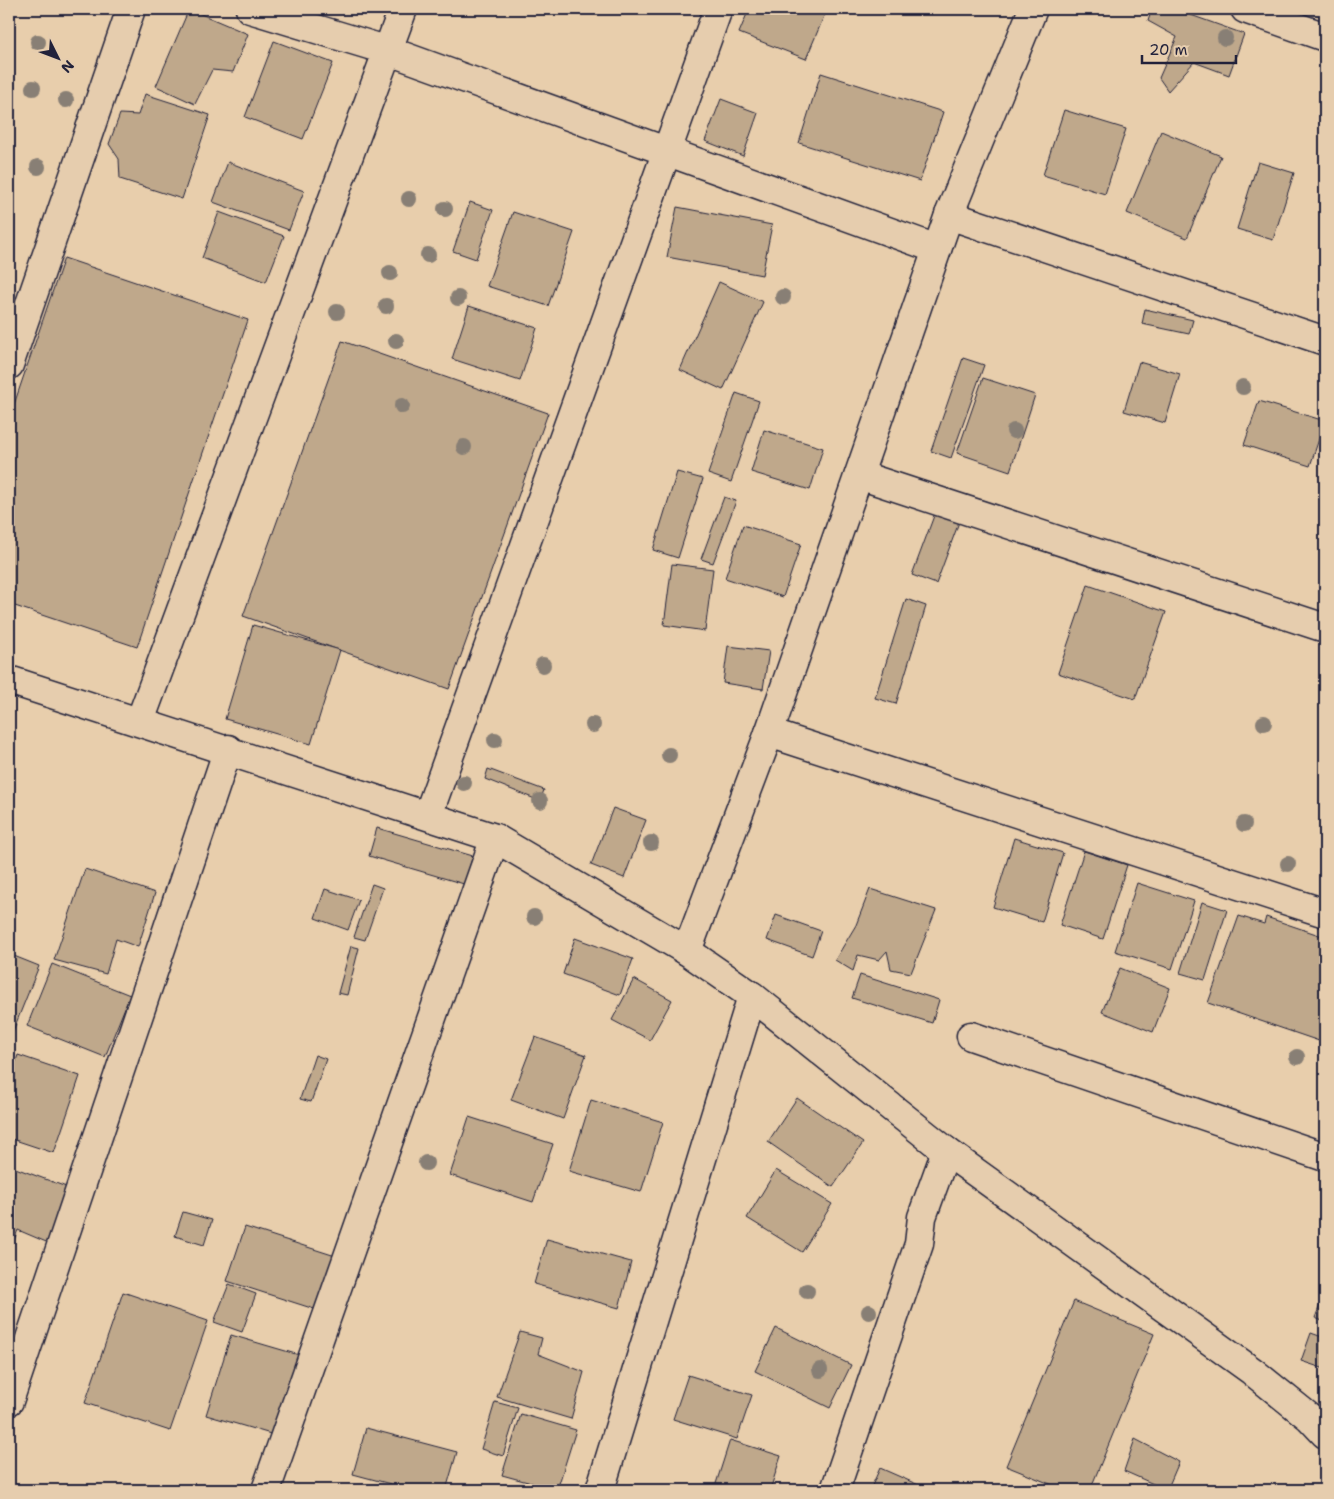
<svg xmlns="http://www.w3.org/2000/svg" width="1334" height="1499" font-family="'Shantell Sans',sans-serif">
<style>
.building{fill:#bfa88b;stroke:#22223b}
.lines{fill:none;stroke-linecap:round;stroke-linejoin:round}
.street-casing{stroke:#22223b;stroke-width:31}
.secondary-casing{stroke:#22223b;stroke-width:31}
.street{stroke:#e6cdae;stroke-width:28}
.secondary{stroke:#e6cdae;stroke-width:28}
.tree{fill:#887f75}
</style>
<rect width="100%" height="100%" fill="#e8ceac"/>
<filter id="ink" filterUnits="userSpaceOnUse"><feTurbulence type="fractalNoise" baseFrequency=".02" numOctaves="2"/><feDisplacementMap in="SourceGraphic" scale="10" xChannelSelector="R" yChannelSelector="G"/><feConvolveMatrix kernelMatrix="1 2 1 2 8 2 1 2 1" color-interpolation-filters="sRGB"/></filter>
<g filter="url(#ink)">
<g class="building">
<polygon points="189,9 248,34 233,72 212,70 195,104 156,86"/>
<polygon points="749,9 827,9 806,59 739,33"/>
<polygon points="1152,9 1174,9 1244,34 1229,75 1194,62 1168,91 1159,78 1177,37 1148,21"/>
<polygon points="274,41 333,63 303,139 245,117"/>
<polygon points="821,73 943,112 920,181 799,143"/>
<polygon points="145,94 210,115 182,199 120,179 119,159 109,144 120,114 138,115"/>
<polygon points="721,99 758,113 743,156 705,141"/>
<polygon points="1064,110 1126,129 1105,194 1043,175"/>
<polygon points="1161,131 1221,156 1187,238 1127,213"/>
<polygon points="228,162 304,191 289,230 213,202"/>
<polygon points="1258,162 1294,173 1273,240 1237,229"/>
<polygon points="470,202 493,210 476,259 453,251"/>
<polygon points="677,207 772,225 762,275 667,257"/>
<polygon points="219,212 284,236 266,282 202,258"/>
<polygon points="513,212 574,232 548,306 487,286"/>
<polygon points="64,258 248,320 137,647 9,604 9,419"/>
<polygon points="719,282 763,302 723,390 680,370"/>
<polygon points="469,306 537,328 520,381 452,359"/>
<polygon points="1145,309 1193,320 1189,334 1142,324"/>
<polygon points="342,341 548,413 449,689 243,616"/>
<polygon points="963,358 984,365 951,458 931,451"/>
<polygon points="1139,362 1180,374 1165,423 1124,411"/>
<polygon points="983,378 1035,395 1010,471 957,453"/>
<polygon points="736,393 759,401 731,482 708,474"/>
<polygon points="1259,401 1325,421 1310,466 1244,445"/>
<polygon points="764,430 823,448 810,490 751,472"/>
<polygon points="677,472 703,479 678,558 653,550"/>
<polygon points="724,497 736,501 713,563 701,559"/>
<polygon points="935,513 959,522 936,584 912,575"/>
<polygon points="743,525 801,544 783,597 725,578"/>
<polygon points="672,564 713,569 705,631 664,625"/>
<polygon points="1088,585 1166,612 1135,699 1058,673"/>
<polygon points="906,599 926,606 896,704 875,698"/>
<polygon points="253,625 340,650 311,744 225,719"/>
<polygon points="728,646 769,651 763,689 723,683"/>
<polygon points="488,769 544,790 540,801 485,779"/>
<polygon points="613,808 646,820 624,878 591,865"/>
<polygon points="377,828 473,856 464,884 369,856"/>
<polygon points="1014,838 1063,853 1042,922 993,907"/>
<polygon points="1084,851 1127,865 1103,939 1060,925"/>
<polygon points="85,869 155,893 138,947 116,939 106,974 54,960"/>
<polygon points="1137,883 1194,901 1172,969 1115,951"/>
<polygon points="372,884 383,888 365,940 354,937"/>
<polygon points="325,889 359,900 348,930 315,918"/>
<polygon points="870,889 936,910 911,973 891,969 887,951 879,960 858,955 853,971 835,960 856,925"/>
<polygon points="1202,902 1227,910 1205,980 1180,973"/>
<polygon points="776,915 821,931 812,956 767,940"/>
<polygon points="1239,916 1264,924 1266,917 1325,937 1325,1023 1319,1041 1208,1003"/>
<polygon points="575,938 633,959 620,995 563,974"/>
<polygon points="351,946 359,948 347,995 338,993"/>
<polygon points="9,954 39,966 9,1041"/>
<polygon points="52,964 130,995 105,1057 27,1026"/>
<polygon points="1120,968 1170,988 1153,1032 1102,1012"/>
<polygon points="860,975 939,1000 932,1023 852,998"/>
<polygon points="634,979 672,1000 650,1040 612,1020"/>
<polygon points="535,1037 586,1055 563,1119 511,1100"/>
<polygon points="18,1055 80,1076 54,1153 9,1138 9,1082"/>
<polygon points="315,1055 326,1059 311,1102 300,1099"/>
<polygon points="797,1098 863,1143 833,1187 768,1142"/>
<polygon points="591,1100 663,1122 641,1192 569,1171"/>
<polygon points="469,1117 553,1144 533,1202 450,1175"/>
<polygon points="10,1166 77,1191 58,1247 18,1230 12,1245 9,1244"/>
<polygon points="776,1170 832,1204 802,1252 747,1218"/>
<polygon points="183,1212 212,1220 204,1245 175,1236"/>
<polygon points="245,1227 351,1261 333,1315 227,1281"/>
<polygon points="547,1239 631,1262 619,1308 534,1284"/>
<polygon points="229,1284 256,1294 242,1332 214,1322"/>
<polygon points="123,1292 208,1321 170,1431 85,1403"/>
<polygon points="1325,1292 1325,1322 1315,1318"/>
<polygon points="1074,1301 1154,1334 1090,1490 1065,1490 1006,1466"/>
<polygon points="776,1328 851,1365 830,1408 755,1371"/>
<polygon points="520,1332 542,1338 538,1354 584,1372 571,1419 497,1397"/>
<polygon points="1311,1333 1325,1338 1325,1369 1301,1361"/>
<polygon points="231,1335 306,1357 281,1437 206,1415"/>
<polygon points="688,1375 752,1395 737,1439 673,1419"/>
<polygon points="495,1402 518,1408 503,1456 481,1449"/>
<polygon points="521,1414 576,1430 557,1490 502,1475"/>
<polygon points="366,1428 457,1452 446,1490 413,1490 353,1474"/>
<polygon points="1135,1439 1179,1462 1167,1490 1124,1471"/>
<polygon points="730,1440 781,1456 770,1490 714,1490"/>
<polygon points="880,1468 930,1490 870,1490"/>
</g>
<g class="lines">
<g class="street-casing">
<g id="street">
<polyline points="250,9 389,51 937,249"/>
<polyline points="1245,9 1325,37"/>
<polyline points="949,215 1325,341"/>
<polyline points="9,365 131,9"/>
<polyline points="859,475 1325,628"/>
<polyline points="140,721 403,9"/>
<polyline points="769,733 1325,913"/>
<polyline points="428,815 718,9"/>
<polyline points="687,951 769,733 949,215 1033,9"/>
<polyline points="971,1036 1325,1157"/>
<polyline points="9,1401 228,749"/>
<polyline points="266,1490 495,838"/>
<polyline points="600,1490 752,996"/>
<polyline points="835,1490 919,1244 922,1217 946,1151"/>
</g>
</g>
<g class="secondary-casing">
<polyline id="secondary" points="9,680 495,838 687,951 752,996 946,1151 1252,1371 1309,1417 1325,1434"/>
</g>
<use href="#street" class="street"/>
<use href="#secondary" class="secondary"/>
</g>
<g class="tree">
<circle cx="1225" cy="38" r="8"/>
<circle cx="38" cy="42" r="8"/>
<circle cx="33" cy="88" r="8"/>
<circle cx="66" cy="100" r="8"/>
<circle cx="38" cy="167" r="8"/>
<circle cx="409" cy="199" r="8"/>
<circle cx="445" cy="209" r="8"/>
<circle cx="428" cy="255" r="8"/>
<circle cx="390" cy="273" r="8"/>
<circle cx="783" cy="297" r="8"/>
<circle cx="458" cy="298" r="8"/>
<circle cx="386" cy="306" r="8"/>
<circle cx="337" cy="312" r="8"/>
<circle cx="396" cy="341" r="8"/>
<circle cx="1243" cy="387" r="8"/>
<circle cx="402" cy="406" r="8"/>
<circle cx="1014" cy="431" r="8"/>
<circle cx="464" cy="447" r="8"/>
<circle cx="543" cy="665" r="8"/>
<circle cx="1264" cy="723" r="8"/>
<circle cx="593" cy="725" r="8"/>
<circle cx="495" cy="740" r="8"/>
<circle cx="669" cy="755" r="8"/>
<circle cx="464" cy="783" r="8"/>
<circle cx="540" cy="801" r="8"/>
<circle cx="1244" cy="824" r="8"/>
<circle cx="651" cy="843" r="8"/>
<circle cx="1288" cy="864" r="8"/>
<circle cx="534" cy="917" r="8"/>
<circle cx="1297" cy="1057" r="8"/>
<circle cx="426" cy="1163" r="8"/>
<circle cx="807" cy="1291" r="8"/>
<circle cx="869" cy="1312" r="8"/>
<circle cx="820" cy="1370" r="8"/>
</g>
</g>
<rect width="1334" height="1499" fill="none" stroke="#e6cdae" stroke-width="30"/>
<rect x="15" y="15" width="1304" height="1469" fill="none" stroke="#22223b" stroke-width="2" filter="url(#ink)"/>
<g transform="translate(58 58) rotate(132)" stroke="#e6cdae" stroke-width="4" paint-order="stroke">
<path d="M0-4L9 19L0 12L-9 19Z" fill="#22223b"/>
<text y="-8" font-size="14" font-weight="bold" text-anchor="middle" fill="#22223b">N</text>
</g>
<path d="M1142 55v8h94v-8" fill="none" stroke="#22223b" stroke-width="2.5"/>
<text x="1149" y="55" font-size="15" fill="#22223b" stroke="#e6cdae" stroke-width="4" paint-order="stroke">20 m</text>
</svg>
